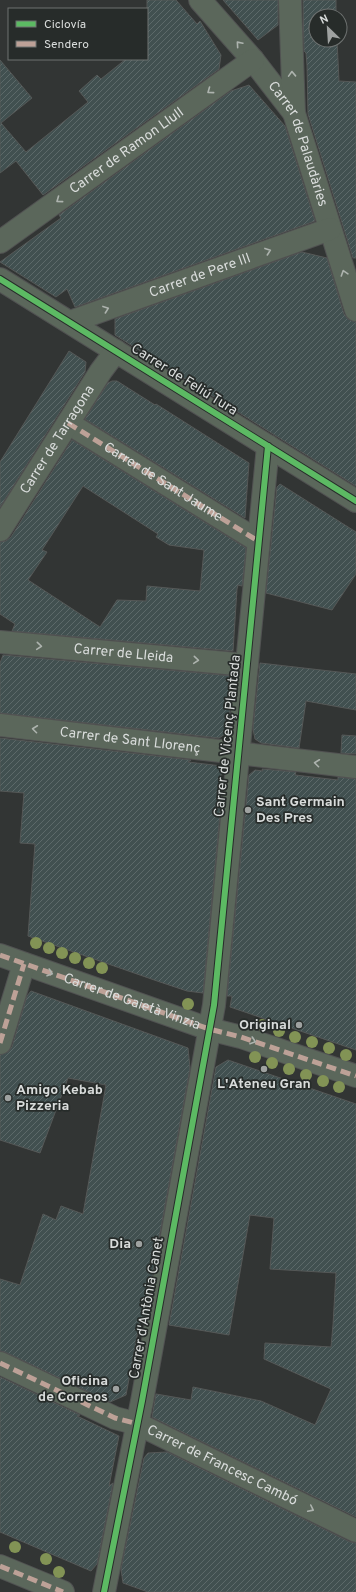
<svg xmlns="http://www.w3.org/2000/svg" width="356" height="1592" font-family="Overpass,sans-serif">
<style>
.building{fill:url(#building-hatch);stroke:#555857;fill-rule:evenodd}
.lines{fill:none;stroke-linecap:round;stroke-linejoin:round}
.minor-casing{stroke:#515252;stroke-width:24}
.minor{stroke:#5b675b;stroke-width:22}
.quiet{stroke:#bda197;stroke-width:5;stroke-dasharray:10 5;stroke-linecap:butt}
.cycleway-casing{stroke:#272c2a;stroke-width:8}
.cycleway{stroke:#5cba63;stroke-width:6}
.tree{fill:#829355}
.oneway{stroke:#adb3ae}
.poi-dot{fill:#9fa2a1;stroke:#272c2a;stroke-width:1.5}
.labels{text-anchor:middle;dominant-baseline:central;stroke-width:3.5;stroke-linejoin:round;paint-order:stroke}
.street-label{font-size:14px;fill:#d9dcdb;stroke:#272c2a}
.poi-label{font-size:14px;font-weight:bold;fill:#d9dcdb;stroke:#272c2a;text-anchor:end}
</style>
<defs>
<pattern id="building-hatch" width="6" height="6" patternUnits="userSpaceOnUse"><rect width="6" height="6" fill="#415050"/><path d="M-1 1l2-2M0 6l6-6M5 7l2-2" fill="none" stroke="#5c6969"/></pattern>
</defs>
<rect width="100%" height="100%" fill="#323534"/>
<g class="building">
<polygon points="147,0 176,0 197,24 200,21 221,55 219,69 43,195 16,161 0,173 0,60 32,98 1,123 26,152 88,102 79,91 97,75 101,79 126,59 147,59"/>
<polygon points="223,0 278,0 278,25 258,40"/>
<polygon points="303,0 336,0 336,16 316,16 316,40 337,40 339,81 356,82 356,258 353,258 308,114 307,65 306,53 304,51"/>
<polygon points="249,85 285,126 315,221 75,307 67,289 56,297 0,262 61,218 59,215 231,91"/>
<polygon points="302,252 327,258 344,314 348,319 356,322 356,486 115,335 115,319"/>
<polygon points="69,351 86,362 85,372 0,507 0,462"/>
<polygon points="112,381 117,381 155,405 156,404 249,463 245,518 85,419 108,383"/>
<path d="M72,440L246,548L242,586L238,585L237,589L233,651L12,631L15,624L0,614V542L6,541L11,537ZM83,486L158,534L156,537L169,545L204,550L200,591L147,586L146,601L117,600L100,627L28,580L47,552L42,550Z"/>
<polygon points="280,484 356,532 356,574 332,610 266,593 277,487"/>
<polygon points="3,655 233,676 229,720 226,717 225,734 219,738 0,713 0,663"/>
<polygon points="260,663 356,674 356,710 306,701 299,748 261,743 255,739 253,729"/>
<polygon points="342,735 356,736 356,754 341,753"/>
<polygon points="0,738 191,760 188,762 222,766 219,795 222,793 203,993 187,991 160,982 28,936 35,844 20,843 24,793 0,791"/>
<polygon points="262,769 296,772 295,775 338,780 338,777 356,779 356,1050 230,1007 232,996 227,996 249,775 255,770 263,771"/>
<polygon points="31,991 188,1048 190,1068 144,1321 140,1320 126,1395 110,1402 5,1352 0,1351 0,1279 20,1285 43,1214 56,1220 61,1206 83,1214 106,1085 68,1078 40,1153 0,1140 0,1055 8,1052 12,1047 27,996"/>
<polygon points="228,1060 356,1104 356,1517 152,1417 156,1394 191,1400 193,1387 261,1401 315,1425 331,1389 264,1359 265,1343 331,1347 333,1325 336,1273 270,1269 274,1218 250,1215 229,1335 169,1325 216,1067"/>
<polygon points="0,1377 80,1415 77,1416 119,1436 109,1486 113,1483 97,1564 91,1571 0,1532"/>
<polygon points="167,1452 350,1542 356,1543 356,1592 148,1592 123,1583 121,1569 144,1458 148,1453"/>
</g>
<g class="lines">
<g class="minor-casing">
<g id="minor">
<path id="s1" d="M200,0L253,60L294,113L356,310"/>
<polyline points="290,0 294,113"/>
<path id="s2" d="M0,242L253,60"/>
<polyline points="0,279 356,501"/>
<path id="s3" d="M70,322L330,229"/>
<path id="s4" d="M68,423L258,541"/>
<path id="s5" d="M0,530L101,371L116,351"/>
<path id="s6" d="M0,642L247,665"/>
<path id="s7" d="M0,725L356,767"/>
<polyline points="0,955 209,1029 241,1037 356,1076"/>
<polyline points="0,1043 24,964"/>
<path id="s8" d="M0,1363L115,1418L138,1424L356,1531"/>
<polyline points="0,1566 63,1592"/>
<polyline points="104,1592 142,1401 214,1005 268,446"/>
</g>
</g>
<use href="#minor" class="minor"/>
<g class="quiet">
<polyline points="68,423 258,541"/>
<path id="s9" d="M0,955L209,1029L241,1037L356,1076"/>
<polyline points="0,1043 24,964"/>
<polyline points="0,1363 115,1418 138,1424"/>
<polyline points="0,1566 63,1592"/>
</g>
<g class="cycleway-casing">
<g id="cycleway">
<polyline points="0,279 356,501"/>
<polyline points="104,1592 142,1401 214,1005 268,446"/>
</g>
</g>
<use href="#cycleway" class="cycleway"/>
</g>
<g class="tree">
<circle cx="36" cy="943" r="6"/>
<circle cx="49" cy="948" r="6"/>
<circle cx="62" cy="953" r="6"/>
<circle cx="75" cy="958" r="6"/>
<circle cx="89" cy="963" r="6"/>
<circle cx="102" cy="968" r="6"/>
<circle cx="188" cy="1004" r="6"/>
<circle cx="262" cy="1025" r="6"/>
<circle cx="279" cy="1031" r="6"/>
<circle cx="295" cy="1037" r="6"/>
<circle cx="312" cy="1042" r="6"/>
<circle cx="329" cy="1048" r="6"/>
<circle cx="346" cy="1055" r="6"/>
<circle cx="255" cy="1057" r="6"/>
<circle cx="272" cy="1063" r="6"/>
<circle cx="289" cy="1069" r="6"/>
<circle cx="306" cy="1075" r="6"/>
<circle cx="323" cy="1081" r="6"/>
<circle cx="339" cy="1087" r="6"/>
<circle cx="15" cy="1547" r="6"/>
<circle cx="46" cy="1559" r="6"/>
<circle cx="59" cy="1572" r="6"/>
</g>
<defs><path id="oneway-chevron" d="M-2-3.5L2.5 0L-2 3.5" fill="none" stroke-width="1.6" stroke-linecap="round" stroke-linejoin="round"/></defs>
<g class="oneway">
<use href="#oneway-chevron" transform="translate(239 44) rotate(-131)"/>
<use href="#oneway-chevron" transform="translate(292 74) rotate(-92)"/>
<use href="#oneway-chevron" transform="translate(210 91) rotate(144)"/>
<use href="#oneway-chevron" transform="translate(59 200) rotate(144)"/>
<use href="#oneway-chevron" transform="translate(268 251) rotate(-20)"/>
<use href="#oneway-chevron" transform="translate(344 273) rotate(-108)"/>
<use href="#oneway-chevron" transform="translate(106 309) rotate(-20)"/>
<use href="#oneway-chevron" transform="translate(39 646) rotate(5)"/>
<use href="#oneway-chevron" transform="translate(196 660) rotate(5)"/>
<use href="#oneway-chevron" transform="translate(35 729) rotate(-173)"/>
<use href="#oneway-chevron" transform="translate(317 763) rotate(-173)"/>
<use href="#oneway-chevron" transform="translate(50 973) rotate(19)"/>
<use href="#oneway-chevron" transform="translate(253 1041) rotate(19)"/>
<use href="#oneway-chevron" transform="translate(311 1509) rotate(26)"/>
</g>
<g class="poi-dot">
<circle cx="248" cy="810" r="4"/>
<circle cx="299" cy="1025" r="4"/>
<circle cx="264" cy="1069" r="4"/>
<circle cx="8" cy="1098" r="4"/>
<circle cx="139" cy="1244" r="4"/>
<circle cx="116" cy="1389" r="4"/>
</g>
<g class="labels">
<g class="street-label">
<text stroke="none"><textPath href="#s1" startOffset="177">Carrer de Palaudàries</textPath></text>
<text stroke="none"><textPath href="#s2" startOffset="156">Carrer de Ramon Llull</textPath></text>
<text stroke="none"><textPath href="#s3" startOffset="138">Carrer de Pere III</textPath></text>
<text transform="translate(184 380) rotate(32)">Carrer de Feliú Tura</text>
<text stroke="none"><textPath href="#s5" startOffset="107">Carrer de Tarragona</textPath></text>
<text stroke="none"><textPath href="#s4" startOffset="112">Carrer de Sant Jaume</textPath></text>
<text stroke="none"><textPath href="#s6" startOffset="124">Carrer de Lleida</textPath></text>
<text transform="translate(228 736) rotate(-84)">Carrer de Vicenç Plantada</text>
<text stroke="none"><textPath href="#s7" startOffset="131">Carrer de Sant Llorenç</textPath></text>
<text stroke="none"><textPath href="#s9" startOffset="140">Carrer de Gaietà Vinzia</textPath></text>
<text transform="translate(147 1308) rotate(-80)">Carrer d'Antònia Canet</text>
<text stroke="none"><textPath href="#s8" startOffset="245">Carrer de Francesc Cambó</textPath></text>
</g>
<g class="poi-label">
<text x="256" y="802" text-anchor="start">Sant Germain<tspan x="256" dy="16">Des Pres</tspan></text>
<text x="291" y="1025">Original</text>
<text x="264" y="1084" text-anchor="middle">L'Ateneu Gran</text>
<text x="16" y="1090" text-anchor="start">Amigo Kebab<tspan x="16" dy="16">Pizzeria</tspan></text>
<text x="131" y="1244">Dia</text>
<text x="108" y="1381">Oficina<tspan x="108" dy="16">de Correos</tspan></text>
</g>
</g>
<rect x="8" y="8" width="140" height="52" fill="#272c2a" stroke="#6e7271"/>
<rect x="16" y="21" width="20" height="6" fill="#5cba63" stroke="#6e7271"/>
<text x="44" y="28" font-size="12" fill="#d9dcdb">Ciclovía</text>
<rect x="16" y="41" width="20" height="6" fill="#bda197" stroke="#6e7271"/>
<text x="44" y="48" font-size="12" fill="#d9dcdb">Sendero</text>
<g transform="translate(328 28) rotate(335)"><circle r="19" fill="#272c2a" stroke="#6e7271"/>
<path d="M0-3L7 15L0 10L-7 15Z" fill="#9fa2a1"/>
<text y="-6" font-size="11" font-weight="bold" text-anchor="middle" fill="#d9dcdb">N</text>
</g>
</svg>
